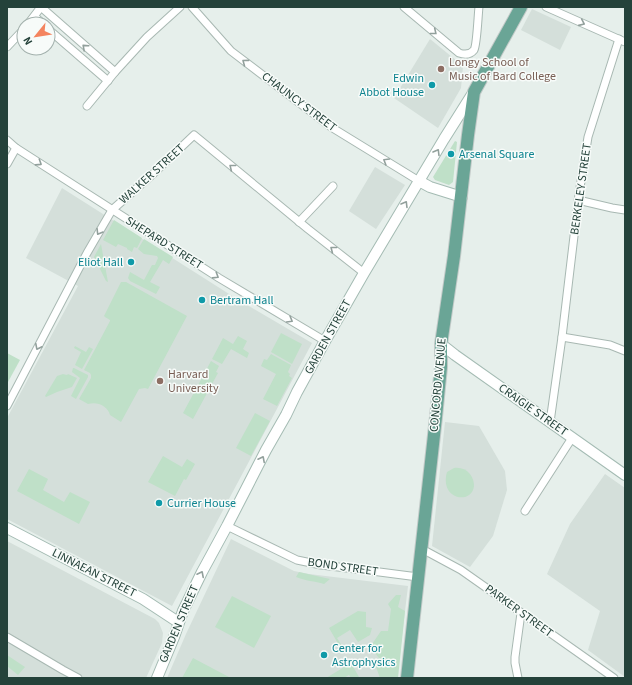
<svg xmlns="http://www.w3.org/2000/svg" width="632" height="685" font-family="'Source Sans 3',sans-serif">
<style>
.built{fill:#d4dfda}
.green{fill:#bfe0c8}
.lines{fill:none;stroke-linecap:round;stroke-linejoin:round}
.street-casing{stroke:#a8b8b2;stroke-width:9}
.secondary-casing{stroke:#a4bbb3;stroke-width:12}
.primary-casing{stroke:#c2cac8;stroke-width:14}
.street{stroke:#fff;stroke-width:7}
.secondary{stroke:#fff;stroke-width:10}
.primary{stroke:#6aa596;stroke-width:12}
.oneway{stroke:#92a09c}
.education-dot{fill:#8d6e63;stroke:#f7fbf9;stroke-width:1.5}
.culture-dot{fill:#0f9aa8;stroke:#f7fbf9;stroke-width:1.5}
.labels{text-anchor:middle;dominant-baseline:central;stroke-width:3;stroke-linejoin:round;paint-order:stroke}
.education-label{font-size:12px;fill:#785e54;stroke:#f7fbf9;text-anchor:start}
.culture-label{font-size:12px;fill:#0d838f;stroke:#f7fbf9;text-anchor:start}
.street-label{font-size:12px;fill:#24423a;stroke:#f7fbf9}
</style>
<rect width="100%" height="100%" fill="#e6efeb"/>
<g class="built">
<polygon points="532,9 571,27 560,50 521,30"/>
<polygon points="430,39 463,66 461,88 438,128 394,98"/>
<polygon points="375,167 405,185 376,229 349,211"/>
<polygon points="62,188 237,299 312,343 172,606 7,519 7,418 78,286 26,258"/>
<polygon points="445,422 479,426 505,471 507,490 493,536 470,567 432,546"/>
<polygon points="605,474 625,488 625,677 588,650 600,611 547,574 570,524"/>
<polygon points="231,539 294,571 309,574 408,586 397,678 167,678 186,634"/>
<polygon points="7,541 155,619 159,623 163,633 162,643 146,678 7,678"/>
</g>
<g class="green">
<polygon points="455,141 457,142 453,182 449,185 435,180 433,177"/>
<polygon points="114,220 142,238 137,248 134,247 132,252 127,249 127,248 118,244 116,247 103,240"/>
<polygon points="144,239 173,257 169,264 163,260 150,282 160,287 156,294 130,281 128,278 130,272 144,280 152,265 155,265 158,258 157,256 144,254 138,249"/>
<polygon points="101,244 108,282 106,281 94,257"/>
<path d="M121,282H126L187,316L148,389L145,388L139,389L121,422L110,415C108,406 97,401 88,404L79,399L91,378V375L90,373L84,370L110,321V320L105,317L104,316Z"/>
<polygon points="281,333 302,344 292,364 271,352"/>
<polygon points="238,336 247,341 243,349 249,353 247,358 231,349 222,364 212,359 223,338 233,344"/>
<polygon points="75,346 86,352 89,347 93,349 82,369 75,365 81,352 74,348"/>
<polygon points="7,353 20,360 8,382 7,381"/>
<polygon points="271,354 291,365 288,372 290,374 289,376 292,378 277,406 263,399 276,374 261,366 264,359 267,360"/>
<polygon points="211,361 219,366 216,372 218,373 193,419 183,413"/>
<polygon points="73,368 74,368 88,375 88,377 76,399 71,396 80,378 72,372"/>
<polygon points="63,374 67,375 68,374 77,378 72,387 57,392 46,397 45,396 57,376"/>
<polygon points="255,413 270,421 251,456 236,448"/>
<polygon points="163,456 182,467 187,459 195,464 186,480 184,479 175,496 148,482"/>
<path d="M454,468C460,467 466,469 470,474C473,478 474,482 474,486C472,505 439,500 447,472Z"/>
<polygon points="29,469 48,479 43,490 64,502 70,492 90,502 79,524 17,491"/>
<path d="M299,572L330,579L324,584C315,581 305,581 296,577Z"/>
<polygon points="396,595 401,595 398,607 405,611 398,678 380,678 375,664 379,658 370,647 381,631 388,631 391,609 388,604"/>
<polygon points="232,596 271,616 254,648 215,627"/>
<polygon points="358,611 366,612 366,627 372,628 370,635 358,642 350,630 337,638 342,646 340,647 329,628"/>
<polygon points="7,655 25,667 18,675 7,666"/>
<polygon points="193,658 229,677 231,678 182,678"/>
<polygon points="351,663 359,677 356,678 351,678 349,675 344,678 326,678"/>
</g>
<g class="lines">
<g class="street-casing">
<g id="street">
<polyline points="41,7 115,72"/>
<polyline points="192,7 231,51 331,127 419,181"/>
<path d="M404,7L459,53C465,55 470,55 474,50C477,45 478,15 479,7"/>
<polyline points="546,7 625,42"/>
<polyline points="35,17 43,24"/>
<polyline points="28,24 41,7"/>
<polyline points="48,29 108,81"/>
<polyline points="7,47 24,29"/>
<polyline points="87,106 115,72 147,37 180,7"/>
<polyline points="7,140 16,148 219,278 325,341"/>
<polyline points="7,164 16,148"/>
<polyline points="578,200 612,208 625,210"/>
<polyline points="299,222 333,186"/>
<polyline points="562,337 610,345 625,351"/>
<polyline points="7,406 87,253 112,210 154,173 194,135 308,229 364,273"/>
<polyline points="550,422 562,337 579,194 588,137 619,39"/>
<polyline points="525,511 572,438"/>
<polyline points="227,526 297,560 321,565 364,570 418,577"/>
<polyline points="422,549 461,570 614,678"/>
<polyline points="7,637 63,670 78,678"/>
<polyline points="518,678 515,663 515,657 521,613"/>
</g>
</g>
<g class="secondary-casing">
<g id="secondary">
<polyline points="419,181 430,187 462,197"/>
<polyline points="441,344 455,355 625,475"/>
<polyline points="7,528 143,599 178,622"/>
<polyline points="157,678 174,637 183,611 202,572 227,526 266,450 286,415 297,392 325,341 364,273 444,139 473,93"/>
</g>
</g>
<g class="primary-casing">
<polyline id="primary" points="407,678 436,417 441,367 441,344 454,256 468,135 474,92 521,7"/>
</g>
<use href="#street" class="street"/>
<use href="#secondary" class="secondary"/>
<use href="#primary" class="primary"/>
</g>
<defs><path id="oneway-chevron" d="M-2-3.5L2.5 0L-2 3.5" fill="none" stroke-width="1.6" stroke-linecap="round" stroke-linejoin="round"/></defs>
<g class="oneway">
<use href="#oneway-chevron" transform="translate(582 23) rotate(24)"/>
<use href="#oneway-chevron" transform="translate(434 32) rotate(39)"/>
<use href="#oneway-chevron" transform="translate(85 47) rotate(-138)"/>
<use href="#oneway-chevron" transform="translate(245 62) rotate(-143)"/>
<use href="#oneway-chevron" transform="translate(437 152) rotate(-59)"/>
<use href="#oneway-chevron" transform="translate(386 161) rotate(-149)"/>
<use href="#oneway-chevron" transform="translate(39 163) rotate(33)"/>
<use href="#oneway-chevron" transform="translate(232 167) rotate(-141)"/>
<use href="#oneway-chevron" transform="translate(405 204) rotate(-59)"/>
<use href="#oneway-chevron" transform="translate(99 232) rotate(121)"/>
<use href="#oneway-chevron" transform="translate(333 249) rotate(-142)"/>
<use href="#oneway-chevron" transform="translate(216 276) rotate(32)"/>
<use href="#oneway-chevron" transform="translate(290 320) rotate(30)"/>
<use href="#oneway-chevron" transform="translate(38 347) rotate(117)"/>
<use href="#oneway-chevron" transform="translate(262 459) rotate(-63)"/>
<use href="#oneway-chevron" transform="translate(201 574) rotate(-63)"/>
</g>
<g class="education-dot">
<circle cx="441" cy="69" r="4"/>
<circle cx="160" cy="381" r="4"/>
</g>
<g class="culture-dot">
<circle cx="432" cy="85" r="4"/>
<circle cx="451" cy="154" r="4"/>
<circle cx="131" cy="262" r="4"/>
<circle cx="202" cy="300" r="4"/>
<circle cx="159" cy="503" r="4"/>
<circle cx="324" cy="655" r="4"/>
</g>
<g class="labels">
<g class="education-label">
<text x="449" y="62">Longy School of<tspan x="449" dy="14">Music of Bard College</tspan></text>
<text x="168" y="374">Harvard<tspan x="168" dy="14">University</tspan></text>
</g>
<g class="culture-label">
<text x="424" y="78" text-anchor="end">Edwin<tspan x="424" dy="14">Abbot House</tspan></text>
<text x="459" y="154">Arsenal Square</text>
<text x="123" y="262" text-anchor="end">Eliot Hall</text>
<text x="210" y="300">Bertram Hall</text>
<text x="167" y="503">Currier House</text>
<text x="332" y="648">Center for<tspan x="332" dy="14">Astrophysics</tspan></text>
</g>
<g class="street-label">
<text transform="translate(299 102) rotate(37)">CHAUNCY STREET</text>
<text transform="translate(152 174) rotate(-42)">WALKER STREET</text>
<text transform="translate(581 189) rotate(-82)">BERKELEY STREET</text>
<text transform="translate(164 243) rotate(32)">SHEPARD STREET</text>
<text transform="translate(328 337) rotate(-61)">GARDEN STREET</text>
<text transform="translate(438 385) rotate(-85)">CONCORD AVENUE</text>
<text transform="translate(533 410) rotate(35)">CRAIGIE STREET</text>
<text transform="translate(343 567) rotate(8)">BOND STREET</text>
<text transform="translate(94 573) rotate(27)">LINNAEAN STREET</text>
<text transform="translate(519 611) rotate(36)">PARKER STREET</text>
<text transform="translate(179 624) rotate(-67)">GARDEN STREET</text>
</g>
</g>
<rect width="632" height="685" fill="none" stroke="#24423a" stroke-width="16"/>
<g transform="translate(36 36) rotate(240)"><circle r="19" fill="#f7fbf9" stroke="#a3b1ad"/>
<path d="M0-3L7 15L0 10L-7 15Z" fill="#f4845f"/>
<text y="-6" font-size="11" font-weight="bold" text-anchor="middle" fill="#24423a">N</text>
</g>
</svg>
